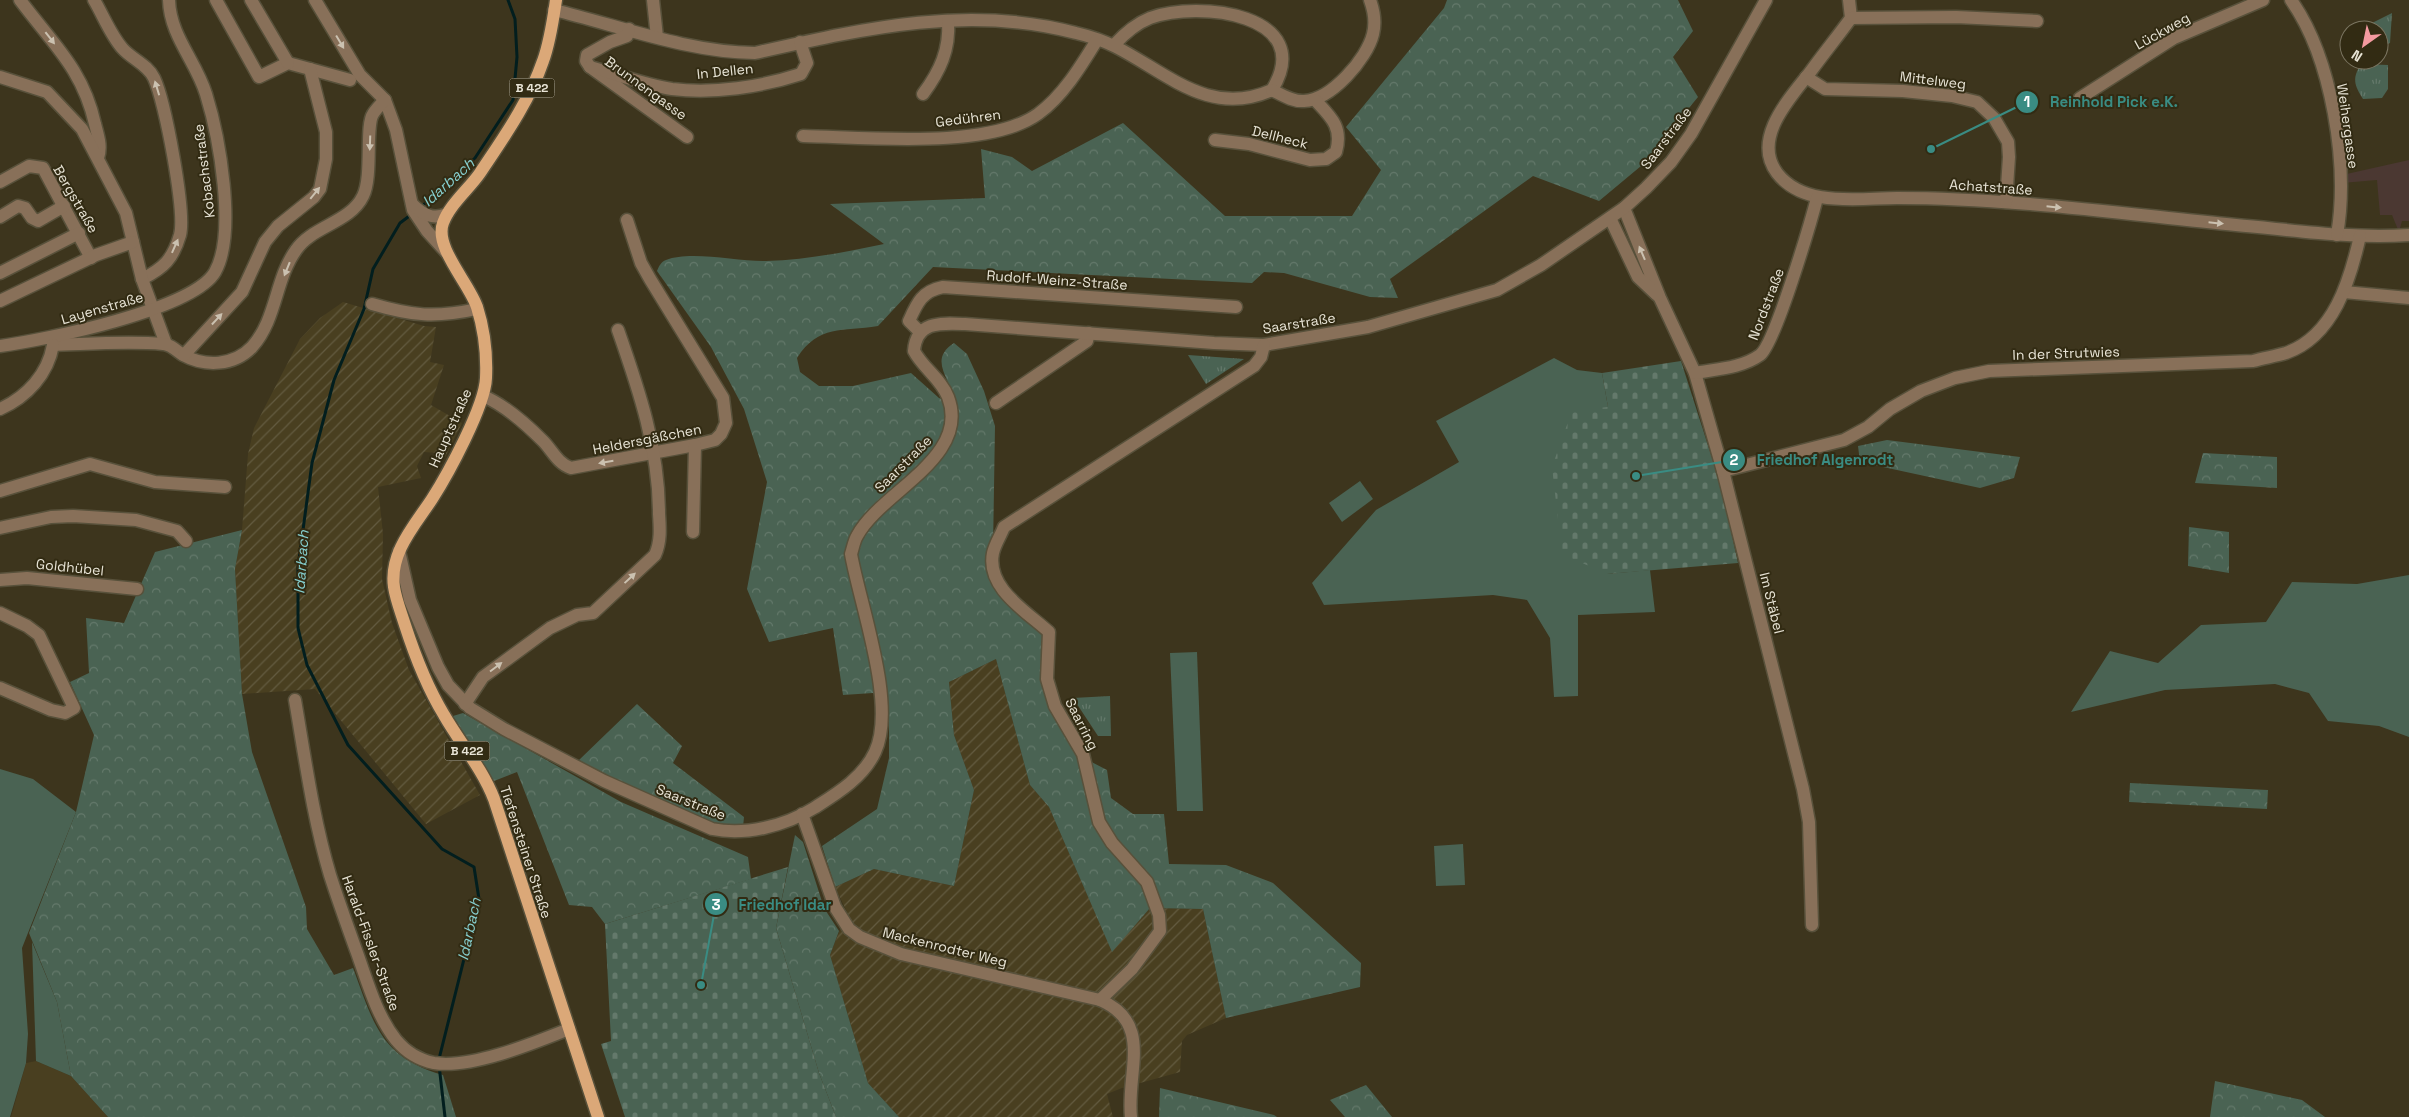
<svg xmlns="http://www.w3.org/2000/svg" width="2409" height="1117" font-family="'Space Grotesk',sans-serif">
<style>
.built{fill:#493f20}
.industrial{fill:url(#industrial-furrows)}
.education{fill:#4b3832}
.grass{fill:#4a6353}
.forest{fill:url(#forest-crowns)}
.cemetery{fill:url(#cemetery-stones)}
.park{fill:url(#park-tufts)}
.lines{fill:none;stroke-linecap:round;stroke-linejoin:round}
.stream{stroke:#021e1e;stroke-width:3}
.minor-casing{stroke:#58513b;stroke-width:15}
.major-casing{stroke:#58513b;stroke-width:15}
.minor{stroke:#887059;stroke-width:12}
.major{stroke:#dba878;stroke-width:12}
.oneway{fill:#cbc1b0}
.labels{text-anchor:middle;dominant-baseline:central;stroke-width:4;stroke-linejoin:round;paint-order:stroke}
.shield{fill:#322b13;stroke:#b1ac9c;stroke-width:1}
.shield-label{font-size:12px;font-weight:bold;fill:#e8e4d6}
.street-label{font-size:14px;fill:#e8e4d6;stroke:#322b13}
.water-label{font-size:15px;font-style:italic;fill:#86cfcf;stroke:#322b13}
.leader{fill:none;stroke:#3a8c83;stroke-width:2}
.callout-dot{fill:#3a8c83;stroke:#322b13;stroke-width:2}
.mark-label{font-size:15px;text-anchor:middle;font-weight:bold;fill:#fff}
.callout-label{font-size:15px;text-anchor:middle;font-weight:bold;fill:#3a8c83;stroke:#322b13;stroke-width:4;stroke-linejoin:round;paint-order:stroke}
</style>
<defs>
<pattern id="industrial-furrows" width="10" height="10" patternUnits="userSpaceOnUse" patternTransform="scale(1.25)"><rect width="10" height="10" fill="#493f20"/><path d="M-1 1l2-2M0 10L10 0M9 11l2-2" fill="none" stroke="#635b40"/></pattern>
<pattern id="forest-crowns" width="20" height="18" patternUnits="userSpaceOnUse" patternTransform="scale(1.25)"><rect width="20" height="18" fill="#4a6353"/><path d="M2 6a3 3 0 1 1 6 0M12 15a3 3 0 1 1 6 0" fill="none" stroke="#64796b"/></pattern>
<pattern id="cemetery-stones" width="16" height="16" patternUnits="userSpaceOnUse" patternTransform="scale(1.25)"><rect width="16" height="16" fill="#4a6353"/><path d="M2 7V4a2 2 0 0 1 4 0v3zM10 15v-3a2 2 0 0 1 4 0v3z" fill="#64796b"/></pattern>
<pattern id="park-tufts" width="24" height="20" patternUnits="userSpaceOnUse" patternTransform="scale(1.25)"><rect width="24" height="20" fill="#4a6353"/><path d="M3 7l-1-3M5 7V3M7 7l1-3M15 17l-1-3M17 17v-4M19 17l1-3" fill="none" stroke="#64796b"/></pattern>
</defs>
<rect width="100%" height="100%" fill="#3d351d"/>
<polygon class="built" points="36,1061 71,1076 108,1117 11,1117 26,1063"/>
<g class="industrial">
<polygon points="343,302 424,326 436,327 430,362 444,365 431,405 462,423 445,457 438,453 424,452 417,466 421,478 378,487 383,534 382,579 392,623 409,670 480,795 426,824 315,689 242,694 235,569 242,530 248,454 254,428 300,339 320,318"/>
<polygon points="996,659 1030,785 1049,807 1112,951 1150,908 1203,909 1226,1018 1187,1035 1182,1041 1180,1072 1122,1088 1107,1094 1113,1117 899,1117 868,1083 830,955 847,912 835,887 874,869 954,886 974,790 954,735 949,682"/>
</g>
<polygon class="education" points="2409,160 2409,221 2402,221 2399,232 2392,215 2380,215 2377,180 2342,183 2342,175"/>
<g class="grass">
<polygon points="1554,358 1577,370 1602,373 1608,407 1607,574 1650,570 1655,612 1578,615 1578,696 1554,697 1550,638 1527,600 1493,595 1324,605 1312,583 1376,510 1459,462 1436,421"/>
<polygon points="1360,481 1373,499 1342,522 1329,503"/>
<polygon points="2409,575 2409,737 2379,726 2328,721 2309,693 2275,684 2165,690 2071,712 2110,651 2158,663 2201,625 2266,622 2292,582 2357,584"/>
<polygon points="1197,652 1203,811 1177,811 1170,653"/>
<polygon points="0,769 33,779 76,812 22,948 28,1034 26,1063 10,1117 0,1117"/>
<polygon points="1463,844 1465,885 1436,886 1434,846"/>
<polygon points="32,942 57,1002 71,1076 36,1061"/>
</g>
<g class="forest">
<path d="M1447,0H1678L1693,31L1673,57L1698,97L1641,166L1599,201L1533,176L1390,279L1398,298L1370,297L1284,273L1264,272L1252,283L933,267L878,326C842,332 819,324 797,358L800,372L819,386H853L911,373L939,398L953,403C954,380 926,361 954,343L967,354L984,391L995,426L993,550L988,570L1039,626L1045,645L1044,679L1078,755L1107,770L1111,798L1133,814H1164L1169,864L1226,865L1273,883L1361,963L1360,987L1226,1018L1203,909L1150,908L1112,952L1049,807L1030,785L996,659L949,682L954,735L974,790L954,886L874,869L835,887L822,846L877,809L889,758V707L873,693L843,695L833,628L769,642L747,589L767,482L744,409L711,347L657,271C659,266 661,262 666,260C691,250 739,262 766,261C806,260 845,252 884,244L830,204L985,198L981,149L1012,157L1032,171L1123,123L1225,216H1352L1381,170L1346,127L1444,8Z"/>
<polygon points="1887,440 2020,457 2014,478 1980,488 1860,462 1858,446"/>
<polygon points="2203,453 2277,457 2277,488 2195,483"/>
<polygon points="2189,527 2229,532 2229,573 2188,566"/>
<path d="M242,530L235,569L242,694L252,752L306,907L307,929L334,975L353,968C374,1024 380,1057 443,1075L456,1117H108L71,1076L57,1002L29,933L76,812L94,735L70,682L89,673L86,618L124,623L155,552Z"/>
<polygon points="637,704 682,746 673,763 744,817 743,827 714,826 635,792 579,760"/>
<polygon points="463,713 621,802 748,857 751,879 605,924 592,907 569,905 517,772 494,781 453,716"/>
<polygon points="2130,783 2268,790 2267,809 2129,802"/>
<polygon points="795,835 803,842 824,908 839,931 830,955 868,1083 899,1117 836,1117 819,1073 776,928"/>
<polygon points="2215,1081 2302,1100 2325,1117 2210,1117"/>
<polygon points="1366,1085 1392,1117 1345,1117 1330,1100"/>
<polygon points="1160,1088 1274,1115 1277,1117 1159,1117"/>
</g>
<g class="cemetery">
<polygon points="1681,361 1721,486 1738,563 1607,574 1562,554 1552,467 1572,411 1608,407 1602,373"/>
<polygon points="788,867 776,928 819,1073 836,1117 625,1117 601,1044 611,1041 605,924"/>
</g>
<g class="park">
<polygon points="2392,13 2390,43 2381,47 2379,30 2375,30 2372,23"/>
<path d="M2361,64L2388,65V89L2382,98L2363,99C2354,85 2352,78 2361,64Z"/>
<polygon points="1188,355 1244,359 1206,384"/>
<polygon points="1110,696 1111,736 1098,736 1073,698"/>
</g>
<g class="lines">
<g class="stream">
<polyline points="421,207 475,158 513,100 517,57 515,19 508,0"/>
<polyline points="412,214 400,223 373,269 364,309 334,380 312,463 298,567 298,628 307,665 348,745 442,849 474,867 479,899 439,1059"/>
<polyline points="439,1065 445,1117"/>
</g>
<g class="minor-casing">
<g id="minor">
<path d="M20,0C52,43 83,69 95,124C98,136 102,146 98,158"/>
<path d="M94,0C103,15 111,36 123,49C132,59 148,65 154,78C165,101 186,212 180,235C173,259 164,268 142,279"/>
<polyline points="216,0 259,77 288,63 350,80"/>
<polyline points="251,0 288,63"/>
<polyline points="315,0 360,75 385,100 396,130 413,210 427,231 447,253"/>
<polyline points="653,0 657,37"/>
<path d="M1849,0L1851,18C1838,36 1824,53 1811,71C1791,97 1751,138 1777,173C1804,208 1858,198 1897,198C2010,198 2123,214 2236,225C2293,230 2351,239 2409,235"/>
<path d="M2291,0C2332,58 2349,165 2337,235"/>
<path d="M554,10C620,26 687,52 755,53C862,29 968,4 1076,33C1089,36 1104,41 1116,47C1167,73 1210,118 1272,90C1318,14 1198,0 1150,18C1135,24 1124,34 1114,45"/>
<polyline points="1851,18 1956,17 2037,21"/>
<polyline points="629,29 627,36 610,42 587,55 586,61 590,67 687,137"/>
<path d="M590,67C617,74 645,85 672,89C714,94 761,87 801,74L807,63L800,42"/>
<polyline points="0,77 47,92 82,129 126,213 142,279 166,344"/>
<polyline points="1806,77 1825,89 1903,91 1952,96 1977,102 1994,118 2008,142 2009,157 2006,202"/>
<path d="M1272,90C1282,95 1293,102 1304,101C1331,100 1367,59 1373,34C1376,22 1374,11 1370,0"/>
<path d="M923,94C940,71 950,50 948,21"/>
<polyline points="2080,98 2174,38 2263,0"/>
<path d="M803,136C864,137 988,150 1038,114C1063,96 1081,66 1097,40"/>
<path d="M1215,140L1249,144L1310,160L1326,159L1336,152C1343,127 1331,117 1315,100"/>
<polyline points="0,182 29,166 43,168 91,258"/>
<path d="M412,204C423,215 433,220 447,214"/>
<polyline points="1624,208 1660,298 1695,373 1723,471 1803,789 1809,822 1812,925"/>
<polyline points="0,217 18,206 25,208 32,218 38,221 64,206"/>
<polyline points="1610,218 1638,277 1657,295"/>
<polyline points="0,273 79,233"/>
<polyline points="2344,292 2409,298"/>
<polyline points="0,301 96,255 133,242"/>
<path d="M372,304C413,316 435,318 477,309"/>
<path d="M920,332L909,321C917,303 922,291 943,287L1236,307"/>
<path d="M53,337V345C89,344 127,341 163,344C170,344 177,351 183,355C205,367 234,366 252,347C277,319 275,279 296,250C312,226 350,223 363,196C373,176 365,126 373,114C376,109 381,104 385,100"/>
<path d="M0,346C44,340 193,310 215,272C237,233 219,136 206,94C196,61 170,36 169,0"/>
<polyline points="184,355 242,292 265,242 278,226 314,197 320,189 326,159 326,132 310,69"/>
<path d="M1695,373C1717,369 1742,368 1760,355C1775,344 1811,221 1817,198"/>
<path d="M483,396C505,405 526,424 543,441C552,450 558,464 571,468L695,445L715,440L721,434L726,423L723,398L650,279L641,263L627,220"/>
<polyline points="996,403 1087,341 1089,333"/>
<path d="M0,409C27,397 48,374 53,345"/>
<path d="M1723,471L1844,440L1868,427L1890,409L1921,391L1955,378L1989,371L2253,361C2264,358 2276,356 2286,353C2334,336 2350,280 2360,236"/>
<polyline points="0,491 90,464 155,482 225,487"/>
<polyline points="0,528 51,517 73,516 136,520 177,531 186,541"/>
<polyline points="693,532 695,445"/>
<path d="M399,551L410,600L438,667L448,685L470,708L504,729L604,781L712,829C745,836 785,826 814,808C836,794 863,778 875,752C897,705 860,605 851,554C853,548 854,541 857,536C881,491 971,458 948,397C941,379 923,368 914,351C916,321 941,323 965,324L1214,343L1264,345L1368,327L1497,290L1541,265L1624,208L1646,188L1671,162L1691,134L1766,0"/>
<polyline points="0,580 27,578 137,589"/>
<polyline points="0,613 27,626 39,635 74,708 65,713 51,710 0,688"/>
<path d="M295,700C305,758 313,818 330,875C338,900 347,925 356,950C367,980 376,1015 396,1040C406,1052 419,1060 434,1063C471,1069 534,1043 569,1029"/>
<path d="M465,704L483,677L550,628L577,615L593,613L655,555C661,542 660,528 659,514C659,449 639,390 618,330"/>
<path d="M802,814L835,907L849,929L860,937L901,954L1100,1000C1154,1023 1126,1072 1131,1117"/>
<path d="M1100,1000L1132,969L1160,931L1159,915L1147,882L1112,843L1099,822L1083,754L1055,706L1047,679L1049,632C1026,611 986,588 993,553C995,544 1001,535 1004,527L1254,366L1261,357L1264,345"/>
</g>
</g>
<g class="major-casing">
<path id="major" d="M556,0C553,20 550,42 543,61C529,102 504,137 480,173C469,189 450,204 443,223C434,247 469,283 477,307C484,329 487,355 486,378C485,406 448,474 432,499C415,525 389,553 394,587C396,600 401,612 405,625C415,656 427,687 444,715C460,743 482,768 494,799L598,1117"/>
</g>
<use href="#minor" class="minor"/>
<use href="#major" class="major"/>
</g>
<defs><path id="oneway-solid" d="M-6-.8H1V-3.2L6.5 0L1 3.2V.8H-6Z" transform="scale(1.25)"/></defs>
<g class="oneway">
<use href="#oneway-solid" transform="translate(50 38) rotate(52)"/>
<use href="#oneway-solid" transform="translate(340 42) rotate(59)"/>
<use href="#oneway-solid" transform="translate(157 88) rotate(-107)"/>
<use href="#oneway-solid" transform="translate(370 143) rotate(92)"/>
<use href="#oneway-solid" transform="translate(315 193) rotate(-51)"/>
<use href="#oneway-solid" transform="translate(2054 207) rotate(6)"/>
<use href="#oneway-solid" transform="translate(2216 223) rotate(6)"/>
<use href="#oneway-solid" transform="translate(175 246) rotate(-66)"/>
<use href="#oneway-solid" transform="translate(1642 253) rotate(-113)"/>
<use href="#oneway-solid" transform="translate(287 269) rotate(112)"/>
<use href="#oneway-solid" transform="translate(217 319) rotate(-47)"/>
<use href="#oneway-solid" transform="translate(606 462) rotate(170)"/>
<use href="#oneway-solid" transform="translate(630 578) rotate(-43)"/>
<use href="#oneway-solid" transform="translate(496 667) rotate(-37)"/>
</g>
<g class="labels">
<g class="shield">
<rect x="509.5" y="78.5" width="45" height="19" rx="4"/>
<rect x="444.5" y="741.5" width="45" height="19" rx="4"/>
</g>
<g class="shield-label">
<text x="532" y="88">B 422</text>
<text x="467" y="751">B 422</text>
</g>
<g class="street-label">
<text transform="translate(2162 31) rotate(-29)">Lückweg</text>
<text transform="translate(725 71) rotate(-6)">In Dellen</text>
<text transform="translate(1933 80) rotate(7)">Mittelweg</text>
<text transform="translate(646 88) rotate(36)">Brunnengasse</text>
<text transform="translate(968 118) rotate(-7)">Gedühren</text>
<text transform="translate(2348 126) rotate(82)">Weihergasse</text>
<text transform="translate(1280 137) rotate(14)">Dellheck</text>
<text transform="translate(1666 138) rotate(-53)">Saarstraße</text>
<text transform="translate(204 171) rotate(-97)">Kobachstraße</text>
<text transform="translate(1991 187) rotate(4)">Achatstraße</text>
<text transform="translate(76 199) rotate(60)">Bergstraße</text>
<text transform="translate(1057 280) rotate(4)">Rudolf-Weinz-Straße</text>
<text transform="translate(1766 304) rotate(-69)">Nordstraße</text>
<text transform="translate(102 308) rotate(-16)">Layenstraße</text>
<text transform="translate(1299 323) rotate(-9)">Saarstraße</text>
<text transform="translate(2066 353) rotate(-2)">In der Strutwies</text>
<text transform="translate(450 428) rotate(-66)">Hauptstraße</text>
<text transform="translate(647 439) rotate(-11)">Heldersgäßchen</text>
<text transform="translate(903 464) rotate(-45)">Saarstraße</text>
<text transform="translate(70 567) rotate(6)">Goldhübel</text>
<text transform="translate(1772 603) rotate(76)">Im Stäbel</text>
<text transform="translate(1082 724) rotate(63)">Saarring</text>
<text transform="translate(691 802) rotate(22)">Saarstraße</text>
<text transform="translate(526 852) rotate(72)">Tiefensteiner Straße</text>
<text transform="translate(371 943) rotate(70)">Harald-Fissler-Straße</text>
<text transform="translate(945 947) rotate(14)">Mackenrodter Weg</text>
</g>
<g class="water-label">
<text transform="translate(448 182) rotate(-42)">Idarbach</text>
<text transform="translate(301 562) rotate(-86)">Idarbach</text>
<text transform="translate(469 929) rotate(-78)">Idarbach</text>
</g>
</g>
<path class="leader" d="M1931 149L2027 102M1636 476L1734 460M701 985L716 904"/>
<g class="callout-dot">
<circle cx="1931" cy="149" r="5"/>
<circle cx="1636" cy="476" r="5"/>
<circle cx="701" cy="985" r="5"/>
<circle cx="2027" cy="102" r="12"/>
<circle cx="1734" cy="460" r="12"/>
<circle cx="716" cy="904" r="12"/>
</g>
<g class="mark-label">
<text x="2027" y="107">1</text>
<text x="1734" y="465">2</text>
<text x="716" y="910">3</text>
</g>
<g class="callout-label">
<text x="2114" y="107">Reinhold Pick e.K.</text>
<text x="1825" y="465">Friedhof Algenrodt</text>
<text x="785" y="910">Friedhof Idar</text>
</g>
<g transform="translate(2364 45) rotate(213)"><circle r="24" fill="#322b13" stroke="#7b7561"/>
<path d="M0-4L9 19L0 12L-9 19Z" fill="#f49aa0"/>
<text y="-8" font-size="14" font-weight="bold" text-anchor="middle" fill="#e8e4d6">N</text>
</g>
</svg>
